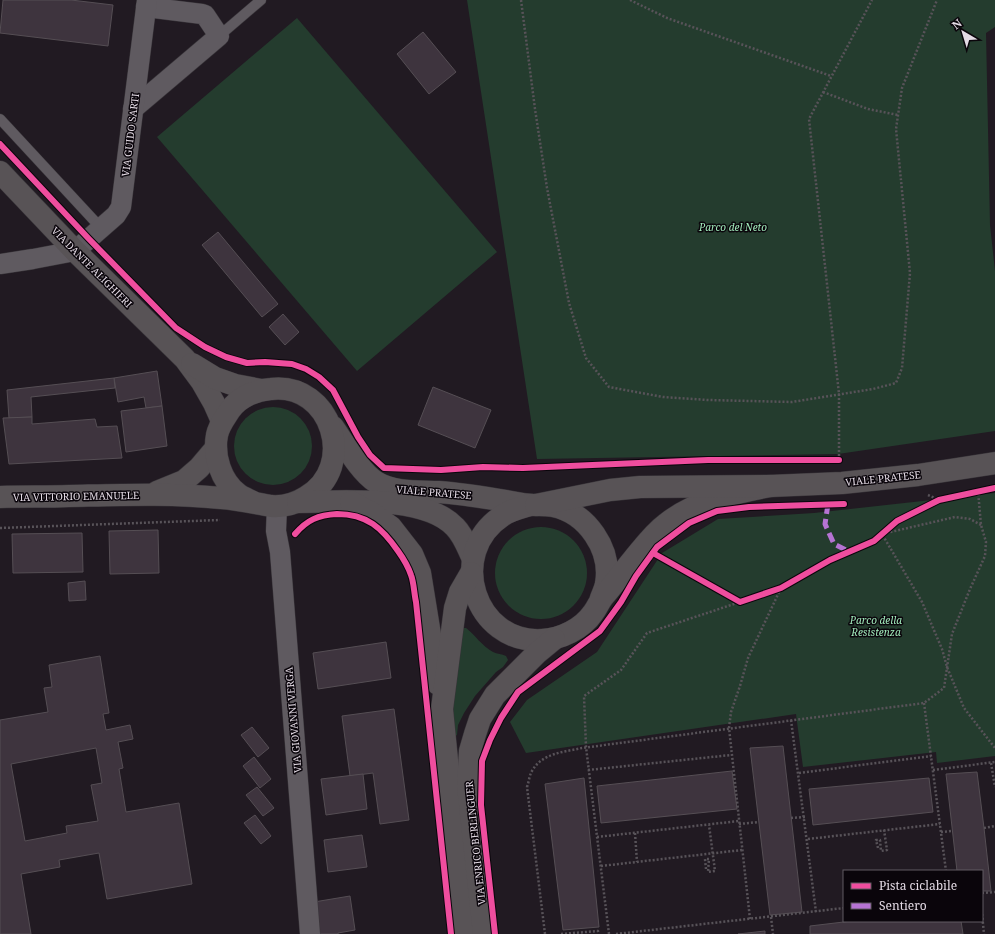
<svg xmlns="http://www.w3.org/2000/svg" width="995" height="934" font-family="'Noto Serif',serif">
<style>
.green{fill:#243c2e}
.building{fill:#3e343e;stroke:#554e54;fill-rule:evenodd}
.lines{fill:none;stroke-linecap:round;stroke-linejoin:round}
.lane-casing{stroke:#39353a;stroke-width:11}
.street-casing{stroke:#39353a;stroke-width:21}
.secondary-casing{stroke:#39353a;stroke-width:23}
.path{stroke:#585359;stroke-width:2.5;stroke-dasharray:2 2;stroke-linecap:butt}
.lane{stroke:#5f5a60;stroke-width:10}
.street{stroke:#5f5a60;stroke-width:20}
.secondary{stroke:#585356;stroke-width:22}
.quiet{stroke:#b673d3;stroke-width:5;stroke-dasharray:10 5;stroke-linecap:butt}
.cycleway-casing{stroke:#0a050b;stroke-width:8}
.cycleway{stroke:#ef4d9e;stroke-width:6}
.labels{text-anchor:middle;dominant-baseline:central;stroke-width:3;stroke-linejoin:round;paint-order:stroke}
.street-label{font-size:10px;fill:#e4dbe5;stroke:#0a050b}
.park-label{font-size:10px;font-style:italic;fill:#a1eabb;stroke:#0a050b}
</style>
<rect width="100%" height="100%" fill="#211a22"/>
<g class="green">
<polygon points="467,0 995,0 995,27 986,33 990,225 995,271 995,431 838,454 537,459"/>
<polygon points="297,18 497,252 357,371 157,137"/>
<circle cx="273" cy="446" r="39"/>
<polygon points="995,493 995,756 937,763 936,752 803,767 796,714 526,753 510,722 527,700 597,652 662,553 718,519 814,513"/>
<circle cx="541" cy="573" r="46"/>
<path d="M463,628H466C475,635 482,646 493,652C497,654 502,654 506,656L508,660L503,667L496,672L475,696L464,713L458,725L457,735L454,737L450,718Z"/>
</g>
<g class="building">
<polygon points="3,0 71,0 113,5 108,46 0,33"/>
<polygon points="423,32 456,72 429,94 397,54"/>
<polygon points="218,232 278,304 262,317 202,245"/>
<polygon points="283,314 299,332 285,345 269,327"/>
<polygon points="157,371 162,406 146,408 144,397 118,402 114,378"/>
<polygon points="114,378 115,388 31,397 32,417 9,418 7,390"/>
<polygon points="433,387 491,410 475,448 418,425"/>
<polygon points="162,406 167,446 126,452 121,411"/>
<polygon points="32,417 32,424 95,419 97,427 117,426 122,458 9,464 3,418"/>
<polygon points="158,530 159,573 110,574 109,531"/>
<polygon points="82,533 83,572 13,573 12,534"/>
<polygon points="85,581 86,600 69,601 68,583"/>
<polygon points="386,642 391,678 318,689 313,653"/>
<path d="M100,656L109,713L103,714L106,730L130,725L133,739L118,742L123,768L119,769L126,812L179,803L192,884L107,899L99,853L59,860L60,867L21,874L31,934H0V720L48,712L44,688L52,687L49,665ZM96,748L102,783L91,785L98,821L66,826L67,833L25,841L11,764Z"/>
<polygon points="394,709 409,820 380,824 373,773 350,776 342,716"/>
<polygon points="252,727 269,748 258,757 241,735"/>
<polygon points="783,746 802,912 770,915 750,748"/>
<polygon points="254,757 271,779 260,788 243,766"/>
<polygon points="732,771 737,809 601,823 597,786"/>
<polygon points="977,772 984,828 991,891 982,891 982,871 957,871 946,774"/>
<polygon points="363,774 367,809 326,815 321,779"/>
<polygon points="584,778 599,927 563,930 545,784"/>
<polygon points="929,778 933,812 813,825 809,789"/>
<polygon points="257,787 274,808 263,816 246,795"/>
<polygon points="255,815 271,836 261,844 244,823"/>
<polygon points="362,835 367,867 328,872 324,840"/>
<polygon points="350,896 355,930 338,933 338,934 320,934 314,902"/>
<polygon points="852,921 961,921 963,934 810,934 810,926"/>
<polygon points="765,931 765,934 738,934"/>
</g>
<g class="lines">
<g class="lane-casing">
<g id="lane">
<polyline points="219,36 261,0"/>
<polyline points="0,119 101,228"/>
</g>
</g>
<g class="street-casing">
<g id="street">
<polyline points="133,109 219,36 205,15 202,14 146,7"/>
<polyline points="0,264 33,259 75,251 116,215 121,207 147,0"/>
<polyline points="277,506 276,531 280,552 310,934"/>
</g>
</g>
<g class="secondary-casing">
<g id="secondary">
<polyline points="0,172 75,251 185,359 202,382 214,403 222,421"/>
<polyline points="192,364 215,378 235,385 261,390"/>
<path d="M333,427C345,444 359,471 376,482C394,493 419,491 439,492C467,494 495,499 523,504C533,506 543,504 553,506C587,513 612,549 606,584C605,589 603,593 601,598"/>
<polyline points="157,492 184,481 199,468 216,448"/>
<path d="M0,497C23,496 46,497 69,496C120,495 170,493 221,498C237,499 254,503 271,506C284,507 295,504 306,497C358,467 332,382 271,389C256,390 239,397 230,410C225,418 219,425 217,435C213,456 221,481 238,494C243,498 250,500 255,503"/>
<path d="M298,502C341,502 424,494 455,527C464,536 468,549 473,559"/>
<polyline points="351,502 373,514 391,527 412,554 420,573 438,684"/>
<path d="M530,505C520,508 510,510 502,516C446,553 474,644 542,640C561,639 582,629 593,613C597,608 599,602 603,597C614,584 624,571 635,557C645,545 654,533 666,524C696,500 734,493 770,486"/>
<polyline points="536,505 610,490 640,487 770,486 842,483 918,475 995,463"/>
<polyline points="464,934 442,709 455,608 460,592 471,573"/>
<polyline points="484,934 468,786 470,751 475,734 480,719 495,695 537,653 554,639"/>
</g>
</g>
<g class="path">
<polyline points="521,0 535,109 547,188 569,303 586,358 609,387 663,397 708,400 792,402 873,389 896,383 902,368 910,273 896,129 902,88 937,0"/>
<polyline points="630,0 667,18 831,76"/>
<polyline points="823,92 868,109 898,115"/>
<polyline points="839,460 839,394 809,119 872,0"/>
<polyline points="928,495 939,500"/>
<polyline points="981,525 970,519 955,517 882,534 922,602 942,649 947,667 964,708 995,748"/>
<polyline points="0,528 220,520"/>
<polyline points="924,703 946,871"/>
<polyline points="791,720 816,912"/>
<polyline points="991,763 995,787"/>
<polyline points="588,770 731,755"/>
<polyline points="933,770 995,762"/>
<polyline points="799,773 931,756"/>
<polyline points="791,818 805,817"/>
<polyline points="739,824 759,822"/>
<polyline points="984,828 995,826"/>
<polyline points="941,832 952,831"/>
<polyline points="635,833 637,862"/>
<polyline points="597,837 739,821"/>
<polyline points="808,839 940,824"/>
<polyline points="878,848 876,840 880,840 881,851 887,850 884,830"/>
<polyline points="601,866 742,850"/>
<polyline points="706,869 705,859 709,859 708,872 715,871 709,825"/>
<polyline points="982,893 995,892"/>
<polyline points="982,914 984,934"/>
<polyline points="771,917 773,934"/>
<polyline points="750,919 729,728 731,712 740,686 748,658 781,588"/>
<path d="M545,934L527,787C529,782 529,776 532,771C542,753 564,752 582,748L924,703L944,688L952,634L970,589L985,556L986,542L981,525L978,491"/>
<polyline points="561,934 598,931 598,934"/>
<polyline points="609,934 586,747 584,696 621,670 647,633 740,602"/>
<polyline points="616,934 844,908"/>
</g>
<use href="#lane" class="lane"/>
<use href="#street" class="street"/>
<use href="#secondary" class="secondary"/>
<polyline class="quiet" points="828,504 825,524 834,544 850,552"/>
<g class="cycleway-casing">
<g id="cycleway">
<polyline points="0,144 89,239 176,328 205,347 226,357 247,363 265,362 292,364 306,369 319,377 333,390 358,437 370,455 384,468 441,470 483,467 523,468 708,460 839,460"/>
<path d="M295,534C307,520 318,515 337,514C367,514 382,528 398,551C403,558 408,566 411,575C414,583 414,593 416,602L451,934"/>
<polyline points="653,553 740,602 781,588 830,560 874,541 897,521 939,500 995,488"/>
<polyline points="495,934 481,805 482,761 490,740 501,718 518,692 600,631 621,602 636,576 657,547 689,523 717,511 749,507 844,504"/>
</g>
</g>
<use href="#cycleway" class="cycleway"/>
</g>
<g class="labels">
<g class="street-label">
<text transform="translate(130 135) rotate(-83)">VIA GUIDO SARTI</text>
<text transform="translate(92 267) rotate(45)">VIA DANTE ALIGHIERI</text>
<text transform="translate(883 478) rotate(-6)">VIALE PRATESE</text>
<text transform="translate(434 492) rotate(5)">VIALE PRATESE</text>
<text transform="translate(76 496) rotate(-1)">VIA VITTORIO EMANUELE</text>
<text transform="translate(293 720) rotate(-95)">VIA GIOVANNI VERGA</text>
<text transform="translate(475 843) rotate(-96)">VIA ENRICO BERLINGUER</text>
</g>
<g class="park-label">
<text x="733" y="227">Parco del Neto</text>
<text x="876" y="620">Parco della<tspan x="876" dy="12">Resistenza</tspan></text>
</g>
</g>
<rect x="843" y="870" width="140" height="52" fill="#0a050b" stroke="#615b62"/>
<rect x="851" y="883" width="20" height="6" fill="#ef4d9e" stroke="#615b62"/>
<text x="879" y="890" font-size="12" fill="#e4dbe5">Pista ciclabile</text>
<rect x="851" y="903" width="20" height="6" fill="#b673d3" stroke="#615b62"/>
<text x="879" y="910" font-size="12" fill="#e4dbe5">Sentiero</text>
<g transform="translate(963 32) rotate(322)" stroke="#0a050b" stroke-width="3" paint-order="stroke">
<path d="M0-3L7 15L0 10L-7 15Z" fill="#e4dbe5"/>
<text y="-6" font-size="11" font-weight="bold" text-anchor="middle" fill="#e4dbe5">N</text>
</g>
</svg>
